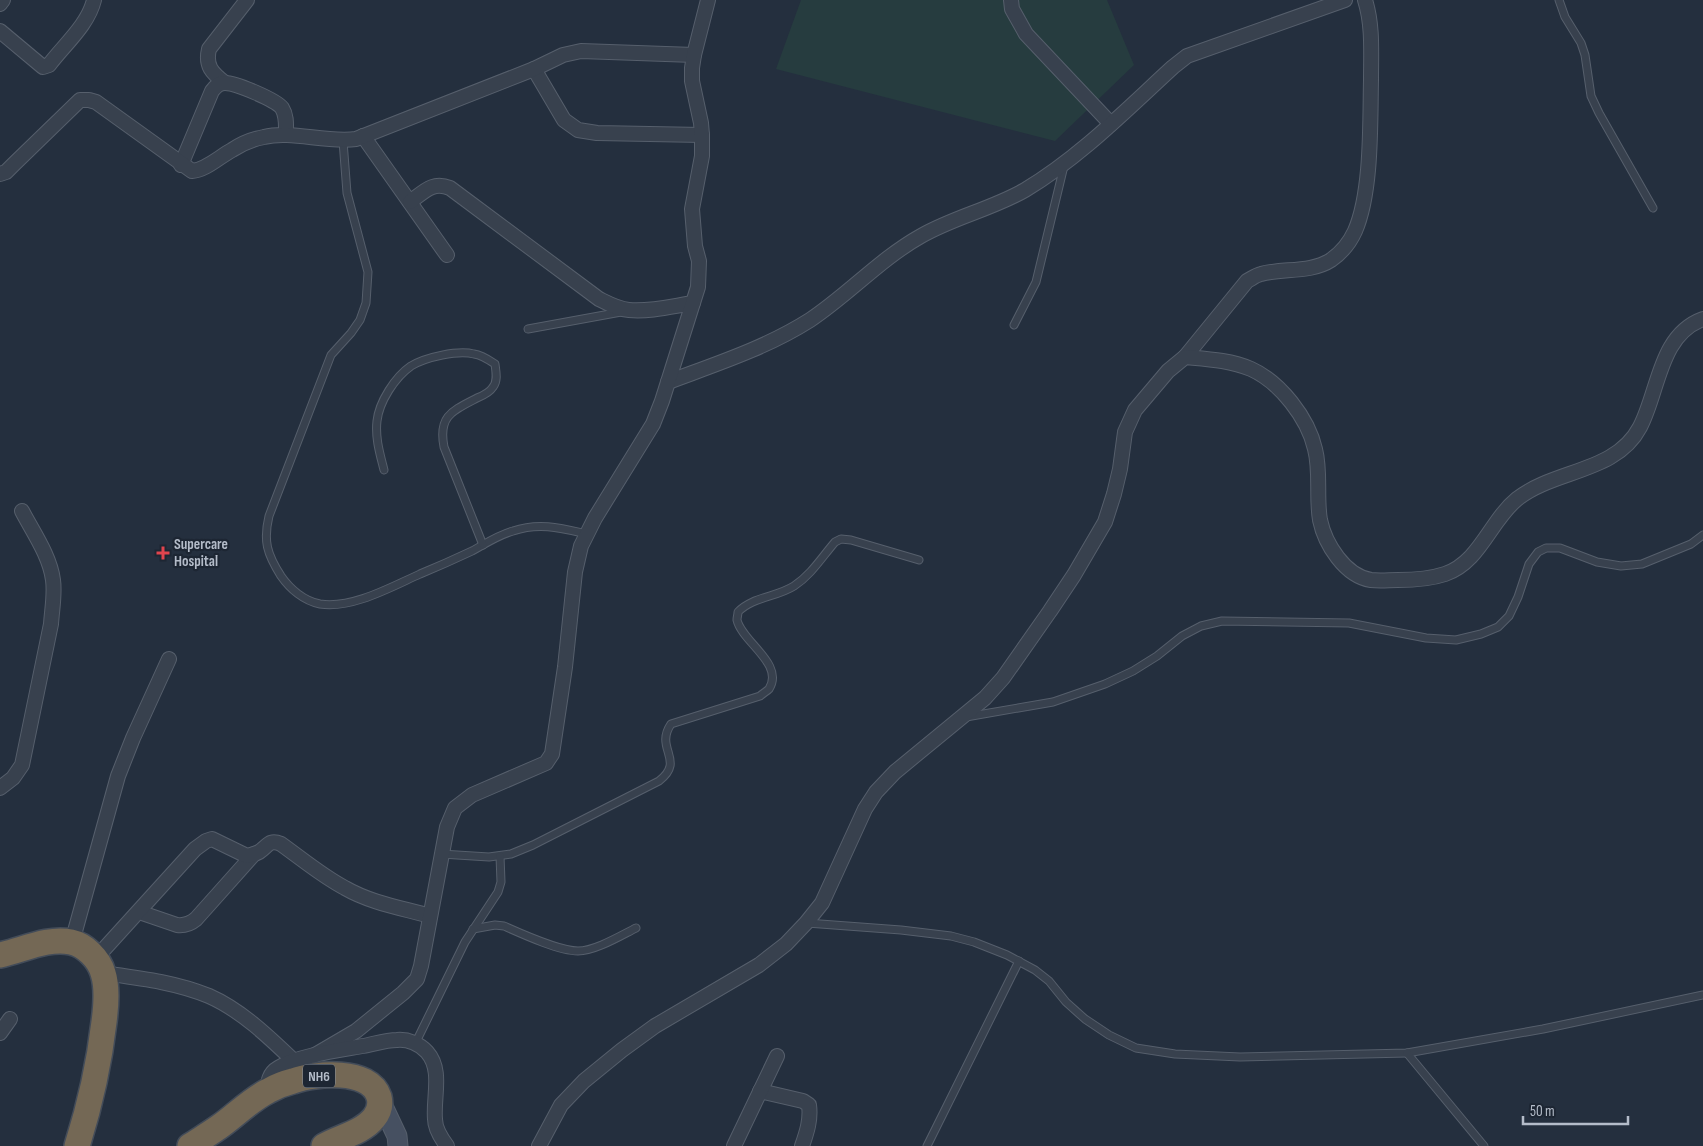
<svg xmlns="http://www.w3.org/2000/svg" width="1703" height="1146" font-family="'Sofia Sans Condensed',sans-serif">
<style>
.green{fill:#263c3f}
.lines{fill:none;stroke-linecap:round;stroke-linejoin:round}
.lane-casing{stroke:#565f6c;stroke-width:9}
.street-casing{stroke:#565f6c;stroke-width:16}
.secondary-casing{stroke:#565f6c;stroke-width:21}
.highway-casing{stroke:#434c59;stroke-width:28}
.lane{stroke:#38414e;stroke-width:7}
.street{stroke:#38414e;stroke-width:14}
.secondary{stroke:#465061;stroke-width:19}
.highway{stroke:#746855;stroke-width:25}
.health-dot{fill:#e0444e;stroke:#1d2633;stroke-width:2}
.labels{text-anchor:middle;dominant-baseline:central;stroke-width:4.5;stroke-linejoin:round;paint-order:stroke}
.shield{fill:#1d2633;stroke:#878f9c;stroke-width:1}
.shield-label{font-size:14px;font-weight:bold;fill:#b4bcc9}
.poi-label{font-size:15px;font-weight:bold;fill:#b4bcc9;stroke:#1d2633;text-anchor:start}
</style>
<rect width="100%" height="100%" fill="#242f3e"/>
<polygon class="green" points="801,0 1107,0 1134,65 1055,141 776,69"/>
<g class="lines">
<g class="lane-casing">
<g id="lane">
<polyline points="1559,0 1565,17 1581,43 1585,55 1591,96 1599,113 1653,208"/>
<path d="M343,141L347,193L368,272L366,303L360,320L351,333L331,355L269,516C263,541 267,554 281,576C290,589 304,601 320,604C352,609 391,587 420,574C437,567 455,559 472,551C485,544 498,535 513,531C539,522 561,528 587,534"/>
<polyline points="1014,325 1036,282 1064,166"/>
<polyline points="528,329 621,312"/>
<path d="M384,470C380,454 375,438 377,421C379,402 395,377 411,366C426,357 458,350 474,354C482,355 489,360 495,364C496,372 498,381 493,387C490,392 482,396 477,398C452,411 438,416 444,447L483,545"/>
<polyline points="966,717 1053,702 1105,684 1133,671 1157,656 1182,636 1201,626 1222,621 1349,623 1426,638 1456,640 1481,634 1498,627 1509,616 1518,597 1529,564 1538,552 1546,548 1560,548 1597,562 1621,566 1642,564 1691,544 1703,535"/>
<path d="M441,854L489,857L511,854L533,845L659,781C686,760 654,749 671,724L760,696C762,694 767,691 769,689C785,664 742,642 737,620C737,617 738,615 738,612C752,597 777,597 794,586C811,575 822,557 835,542L841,539L851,540L919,560"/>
<polyline points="807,923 901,930 951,936 974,942 1007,955 1035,970 1049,981 1066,1002 1085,1019 1109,1035 1136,1048 1175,1054 1240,1057 1407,1053 1543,1029 1703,995"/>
<path d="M473,929L495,925L504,926C522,934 559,951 578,951C595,951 620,936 636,928"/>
<polyline points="416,1042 465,942 498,892 501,882 500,856"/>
<polyline points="1407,1053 1484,1146"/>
<polyline points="927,1146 1019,961"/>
</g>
</g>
<g class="street-casing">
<g id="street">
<polyline points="1011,0 1012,9 1026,34 1111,124"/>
<polyline points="0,4 3,0"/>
<path d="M0,31L43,67L49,65C64,45 88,25 94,0"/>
<polyline points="534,69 564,120 578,130 597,133 702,135"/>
<path d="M225,83C212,73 205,66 209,49L247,0"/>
<polyline points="363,136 447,255"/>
<path d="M181,165L212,91C216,86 219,83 225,83C236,83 276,100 282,108C287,116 286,125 286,135"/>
<path d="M0,174L6,172L14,164L80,100H89L96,102L192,171C206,170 219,157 232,150C241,144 253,139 264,137C291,130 325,143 356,139L534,69L563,55L581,51L694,55"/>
<path d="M410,202C424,192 432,181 450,188L599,299C609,304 618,309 629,310C650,312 673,306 693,303"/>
<path d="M1185,357L1247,281C1251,279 1256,275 1261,274C1283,268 1311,273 1331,260C1341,253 1350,242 1355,231C1372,192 1370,123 1371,80C1371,53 1373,25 1365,0"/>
<path d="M668,382C716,364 766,348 810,320C849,294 880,259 921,236C954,217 992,209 1025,190C1080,157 1126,110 1173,67L1187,56L1345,0"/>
<path d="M0,788L13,778L22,765L51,624C52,609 55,594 53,580C50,556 33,532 22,511"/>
<path d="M139,912L177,925C185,926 190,924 196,919L254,854"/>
<polyline points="72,942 118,776 133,738 169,659"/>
<path d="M96,958L195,849L206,841L212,839L247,856C251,855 255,854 259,852C268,846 269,839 281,844C302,859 322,876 345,888C371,903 402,908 430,916"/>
<path d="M103,973C139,978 175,982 209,996C241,1010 270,1038 295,1062"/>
<polyline points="0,1033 10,1019"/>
<polyline points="315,1055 356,1031 403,993 417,979 421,966 447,827 455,808 472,795 546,763 552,754 565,667 575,572 581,546 595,518 653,424 662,401 698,287 699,261 695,246 692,209 702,156 702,135 701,123 692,81 692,68 694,55 708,0"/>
<path d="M267,1091C268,1082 269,1073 278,1068C296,1056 341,1050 363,1046C374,1044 386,1040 397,1040C408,1039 420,1044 427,1052C443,1070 433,1097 435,1119C435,1129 441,1138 447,1146"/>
<path d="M760,1091L803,1101L809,1105C811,1119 807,1132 802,1146"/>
<path d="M539,1146L561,1105L584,1081L622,1050L655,1026L759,965L786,944L806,923L822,903L865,809L876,792L895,772L985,698L1003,678L1050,611L1074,575L1105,522L1114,494L1120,469L1125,432L1135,410L1168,371L1185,357C1207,359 1230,360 1251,369C1280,382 1308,418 1315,449C1321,472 1316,497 1320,520C1325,544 1345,576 1371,580C1380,581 1389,580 1398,580C1413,580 1430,579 1445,574C1480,562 1490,521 1517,499C1555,469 1616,473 1640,427C1659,391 1659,335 1703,319"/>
<polyline points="734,1146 777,1056"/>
</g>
</g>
<g class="secondary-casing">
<polyline id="secondary" points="381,1102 397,1136 398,1146"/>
</g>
<g class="highway-casing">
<g id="highway">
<path d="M0,955C23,950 48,937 71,942C85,945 99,959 103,973C108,988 106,1007 104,1022C99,1065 90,1105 77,1146"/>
<path d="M190,1146C199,1140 209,1134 219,1127C235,1116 250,1100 268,1091C275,1087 285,1083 293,1081C315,1073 370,1068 379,1097C381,1105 379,1112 374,1118C362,1133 339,1137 324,1146"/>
</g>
</g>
<use href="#lane" class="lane"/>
<use href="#street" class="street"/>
<use href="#secondary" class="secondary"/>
<use href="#highway" class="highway"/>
</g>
<path class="health-dot" d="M160.5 545.5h5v5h5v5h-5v5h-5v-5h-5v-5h5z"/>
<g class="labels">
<rect class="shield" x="303" y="1064.5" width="32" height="23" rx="4"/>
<g class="shield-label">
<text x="319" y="1076">NH6</text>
</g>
<g class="poi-label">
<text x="174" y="544">Supercare<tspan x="174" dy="17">Hospital</tspan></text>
</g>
</g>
<path d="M1523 1116v8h105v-8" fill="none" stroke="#b4bcc9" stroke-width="2.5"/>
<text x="1530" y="1116" font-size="15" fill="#b4bcc9" stroke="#1d2633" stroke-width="4" paint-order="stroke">50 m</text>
</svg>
